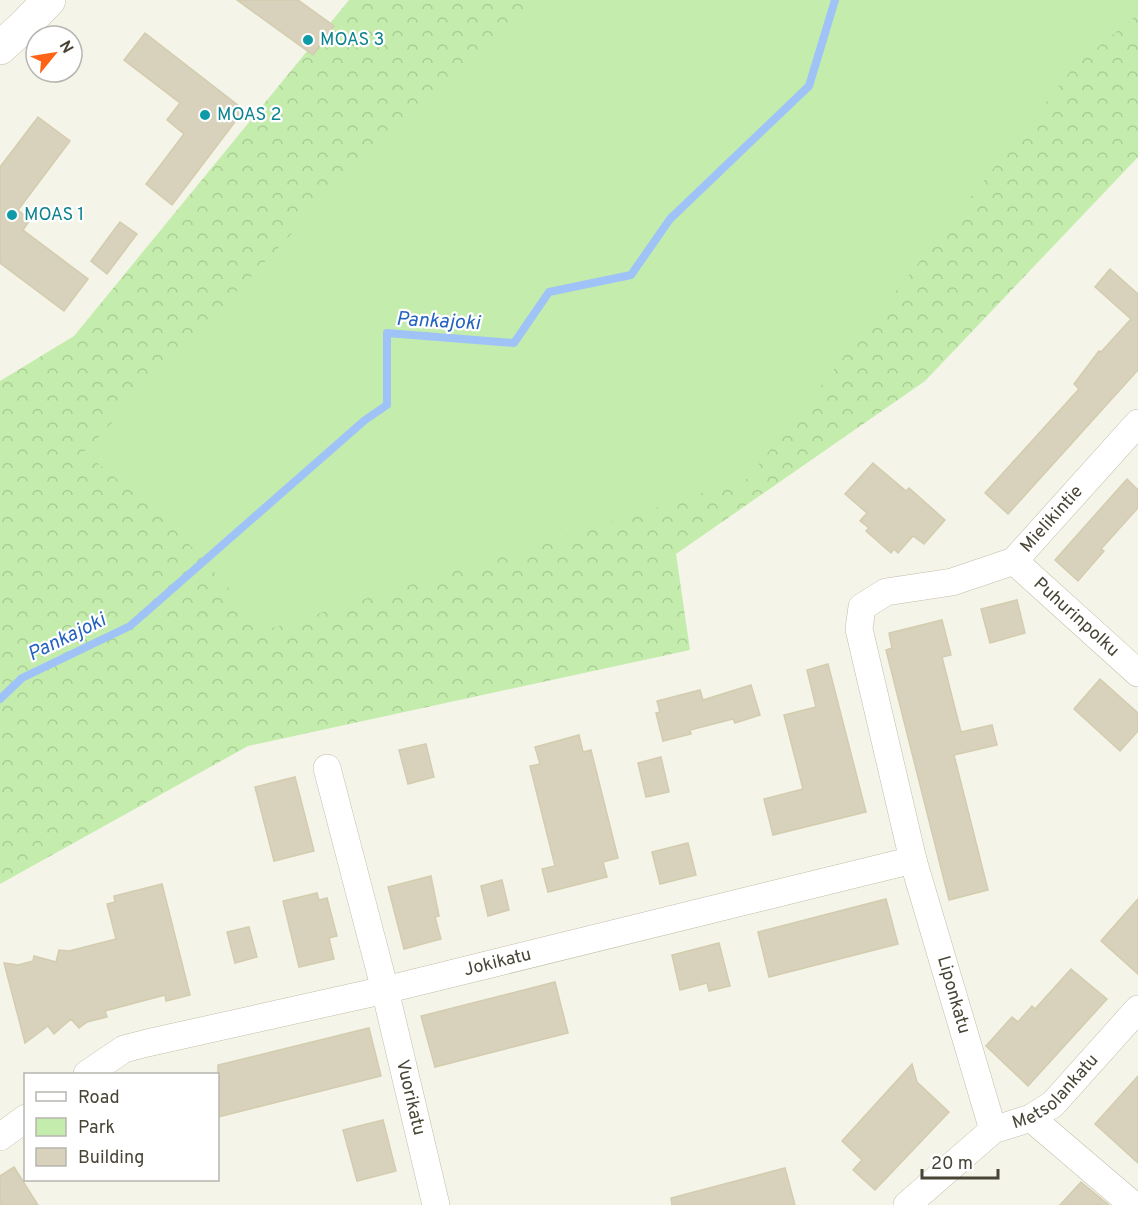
<svg xmlns="http://www.w3.org/2000/svg" width="1138" height="1205" font-family="Overpass,sans-serif">
<style>
.forest{fill:url(#forest-crowns)}
.green{fill:#c4edad}
.lines{fill:none;stroke-linecap:round;stroke-linejoin:round}
.stream{stroke:#9fc3f7;stroke-width:8}
.building{fill:#d8d2bc;stroke:#d3ccae;stroke-width:1.5}
.minor-casing{stroke:#c2bea9;stroke-width:28}
.tertiary-casing{stroke:#c2bea9;stroke-width:34}
.minor{stroke:#fff;stroke-width:27}
.tertiary{stroke:#fff;stroke-width:33}
.culture-dot{fill:#0f9aa8;stroke:#fff;stroke-width:2}
.labels{text-anchor:middle;dominant-baseline:central;stroke-width:4.5;stroke-linejoin:round;paint-order:stroke}
.culture-label{font-size:18px;fill:#0d838f;stroke:#fff;text-anchor:start}
.street-label{font-size:18px;fill:#494536;stroke:#fff}
.water-label{font-size:20px;font-style:italic;fill:#2462bf;stroke:#fff}
</style>
<defs>
<pattern id="forest-crowns" width="20" height="18" patternUnits="userSpaceOnUse" patternTransform="scale(1.5)"><rect width="20" height="18" fill="#c4edad"/><path d="M2 6a3 3 0 1 1 6 0M12 15a3 3 0 1 1 6 0" fill="none" stroke="#aacd95"/></pattern>
</defs>
<rect width="100%" height="100%" fill="#f5f4e8"/>
<polygon class="forest" points="349,0 1138,0 1138,157 925,381 676,554 690,650 248,746 0,884 0,381 74,336"/>
<polygon class="green" points="542,0 1138,0 1138,14 1074,67 747,479 266,630 170,523 84,452 336,187 472,68"/>
<g class="lines">
<polyline class="stream" points="0,699 22,678 130,626 365,420 387,405 387,333 514,343 549,292 631,275 670,219 809,86 835,0"/>
</g>
<g class="building">
<polygon points="237,0 298,0 334,26 313,55"/>
<polygon points="145,33 244,110 172,205 146,184 184,134 167,120 180,103 124,60"/>
<polygon points="38,117 70,141 18,210 30,220 23,230 88,279 64,311 0,263 0,167"/>
<polygon points="120,222 137,234 107,274 91,261"/>
<polygon points="1110,269 1138,294 1138,370 1008,514 985,493 1079,389 1074,384 1099,351 1101,352 1131,319 1095,287"/>
<polygon points="873,463 906,491 909,488 945,520 924,544 913,536 898,553 894,549 891,553 866,531 869,528 860,521 867,513 845,494"/>
<polygon points="1127,479 1138,490 1138,508 1101,549 1104,551 1078,581 1055,560"/>
<polygon points="1017,600 1025,633 990,643 981,609"/>
<polygon points="942,620 951,655 942,657 961,732 992,725 997,745 954,755 988,890 949,900 886,650 892,648 889,633"/>
<polygon points="828,664 866,812 773,835 764,799 803,789 784,715 816,707 807,670"/>
<polygon points="1100,679 1138,713 1138,731 1120,751 1074,709"/>
<polygon points="751,685 760,715 735,723 733,719 690,730 691,734 663,741 656,713 660,712 657,701 700,690 703,700"/>
<polygon points="579,735 583,752 591,750 618,858 603,862 607,877 548,892 542,869 555,866 530,766 540,764 535,747"/>
<polygon points="426,744 434,777 408,784 399,750"/>
<polygon points="661,757 669,792 646,797 638,763"/>
<polygon points="295,777 314,851 274,861 255,787"/>
<polygon points="688,843 696,875 660,884 652,852"/>
<polygon points="431,876 439,916 435,917 441,939 404,949 388,887"/>
<polygon points="502,880 509,910 488,916 481,886"/>
<polygon points="162,884 190,995 166,1001 165,995 105,1011 107,1017 87,1022 79,1028 71,1019 54,1034 48,1026 25,1043 4,963 18,965 33,961 34,956 56,962 59,950 69,951 116,939 107,904 115,902 114,896"/>
<polygon points="317,893 319,900 327,898 337,936 329,938 334,959 299,967 283,901"/>
<polygon points="886,899 898,944 769,977 758,932"/>
<polygon points="1138,899 1138,974 1101,941"/>
<polygon points="249,927 257,957 235,963 227,932"/>
<polygon points="719,943 730,986 709,991 707,983 680,990 672,955"/>
<polygon points="1071,969 1107,999 1028,1086 986,1046 1012,1017 1018,1022 1032,1006 1035,1009"/>
<polygon points="555,982 568,1033 435,1067 421,1016"/>
<polygon points="369,1028 381,1076 218,1117 218,1065"/>
<polygon points="912,1064 917,1082 949,1112 875,1190 853,1170 862,1160 842,1141"/>
<polygon points="1138,1076 1138,1163 1095,1124"/>
<polygon points="383,1120 396,1171 357,1181 343,1130"/>
<polygon points="14,1167 38,1205 0,1205 0,1176"/>
<polygon points="785,1168 795,1205 672,1205 671,1198"/>
<polygon points="1081,1182 1109,1205 1060,1205"/>
</g>
<g class="lines">
<g class="minor-casing">
<g id="minor">
<path id="s1" d="M1014,561L1138,673"/>
<path id="s2" d="M327,768L385,990L436,1205"/>
<path id="s3" d="M87,1074L124,1049L147,1043L385,990L913,860"/>
<polyline points="1031,1118 1133,1205"/>
<path id="s4" d="M993,1130L913,860L859,629L862,607L886,592L952,582L1014,561L1138,423"/>
<polyline points="0,1137 26,1118"/>
<path id="s5" d="M907,1205L993,1130L1031,1118L1053,1104L1138,1009"/>
</g>
</g>
<g class="tertiary-casing">
<polyline id="tertiary" points="0,48 25,25 49,0"/>
</g>
<use href="#minor" class="minor"/>
<use href="#tertiary" class="tertiary"/>
</g>
<g class="culture-dot">
<circle cx="308" cy="40" r="6"/>
<circle cx="205" cy="115" r="6"/>
<circle cx="12" cy="215" r="6"/>
</g>
<g class="labels">
<g class="culture-label">
<text x="320" y="40">MOAS 3</text>
<text x="217" y="115">MOAS 2</text>
<text x="24" y="215">MOAS 1</text>
</g>
<g class="street-label">
<text stroke="none"><textPath href="#s4" startOffset="758">Mielikintie</textPath></text>
<text stroke="none"><textPath href="#s1" startOffset="84">Puhurinpolku</textPath></text>
<text stroke="none"><textPath href="#s3" startOffset="428">Jokikatu</textPath></text>
<text transform="translate(953 995) rotate(74)">Liponkatu</text>
<text stroke="none"><textPath href="#s5" startOffset="189">Metsolankatu</textPath></text>
<text stroke="none"><textPath href="#s2" startOffset="340">Vuorikatu</textPath></text>
</g>
<g class="water-label">
<text transform="translate(438 322) rotate(3)">Pankajoki</text>
<text transform="translate(67 638) rotate(-26)">Pankajoki</text>
</g>
</g>
<rect x="24" y="1073" width="195" height="108" fill="#ffffff" stroke="#b6b5af" stroke-width="1.5"/>
<rect x="36" y="1092" width="30" height="9" fill="#ffffff" stroke="#b6b5af" stroke-width="1.5"/>
<text x="78" y="1103" font-size="18" fill="#494536">Road</text>
<rect x="36" y="1118" width="30" height="18" fill="#c4edad" stroke="#b6b5af" stroke-width="1.5"/>
<text x="78" y="1133" font-size="18" fill="#494536">Park</text>
<rect x="36" y="1148" width="30" height="18" fill="#d8d2bc" stroke="#b6b5af" stroke-width="1.5"/>
<text x="78" y="1163" font-size="18" fill="#494536">Building</text>
<g transform="translate(54 54) rotate(60)"><circle r="28" fill="#ffffff" stroke="#b6b5af" stroke-width="1.5"/>
<path d="M0-4.5L10 22L0 15L-10 22Z" fill="#ff6315"/>
<text y="-9" font-size="16" font-weight="bold" text-anchor="middle" fill="#494536">N</text>
</g>
<path d="M922 1169v9h76v-9" fill="none" stroke="#494536" stroke-width="3"/>
<text x="931" y="1169" font-size="18" fill="#494536" stroke="#ffffff" stroke-width="4.5" paint-order="stroke">20 m</text>
</svg>
